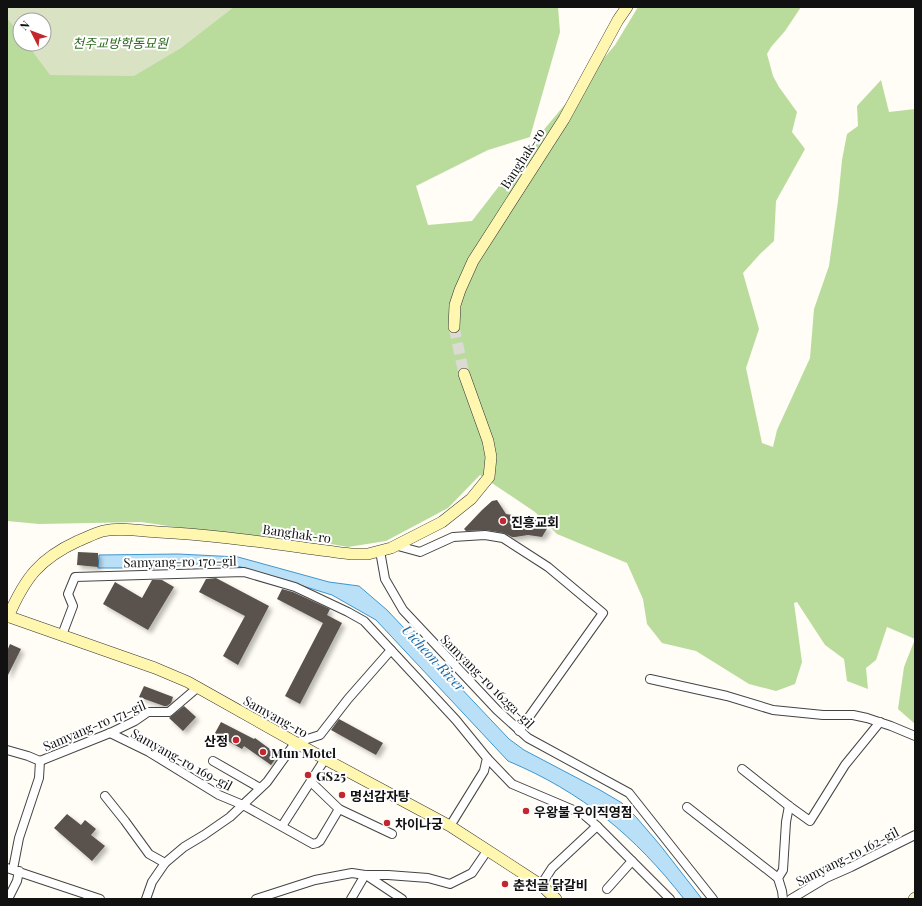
<svg xmlns="http://www.w3.org/2000/svg" width="922" height="906" font-family="'Playfair Display','Noto Sans KR',serif">
<style>
.forest{fill:#b9dc9c;fill-rule:evenodd}
.cemetery{fill:#d9e3c4}
.water{fill:#b9e0f7;stroke:#3f96cf}
.building{fill:#5a524d;filter:url(#shadow)}
.lines{fill:none;stroke-linecap:round;stroke-linejoin:round}
.secondary-tunnel{stroke:#dbdad3;stroke-width:11;stroke-dasharray:11 5.5;stroke-linecap:butt}
.street-casing{stroke:#444;stroke-width:10}
.secondary-casing{stroke:#333;stroke-width:12}
.street{stroke:#fff;stroke-width:8}
.secondary{stroke:#fff6b0;stroke-width:11}
.poi-dot{fill:#c4262e;stroke:#fff;stroke-width:1.5}
.labels{text-anchor:middle;dominant-baseline:central;stroke-width:4;stroke-linejoin:round;paint-order:stroke}
.park-label{font-size:13px;font-style:italic;fill:#2f6b1f;stroke:#fff}
.street-label{font-size:13px;fill:#111;stroke:#fff}
.poi-label{font-size:13px;font-weight:bold;fill:#111;stroke:#fff;text-anchor:start}
.water-label{font-size:14px;font-style:italic;fill:#1768a6;stroke:#fff}
</style>
<defs>
<filter id="shadow"><feDropShadow dx="3.5" dy="3.5" stdDeviation="2" flood-color="#0004"/></filter>
</defs>
<rect width="100%" height="100%" fill="#fffdf5"/>
<path class="forest" d="M7,7H558L560,32L530,137L488,150L416,186L428,225L472,221L531,145L615,45L638,7H801L785,31L771,47L767,54L773,76L779,87L797,112L792,132L805,149L776,201L774,241L760,254L743,273L759,329L746,368L762,443L773,447L777,430L810,358L814,309L829,266L838,201L842,160L847,134L858,126L857,106L881,80L889,112L915,109V724L898,709L904,667L915,639L887,627L876,660L866,668L868,689L847,681L844,659L825,645L797,602L794,603L802,662L795,684L776,691L749,684L696,651L662,643L647,624L643,599L627,563L557,534L535,512L480,475L448,508L386,541L348,547L291,537L264,540L141,522L39,524L7,521ZM20,20H44V44H20Z"/>
<polygon class="cemetery" points="7,7 234,7 181,48 134,76 50,75 27,44 44,44 44,20 20,20 20,35 7,18"/>
<path class="water" d="M178,554L238,557L329,582L359,586L387,610L509,739L524,750L600,790L622,803L636,817L660,845L702,899H684C635,836 582,792 508,761L376,620L332,595L238,566L198,564L154,568H98L99,555Z"/>
<g class="building">
<polygon points="497,500 506,514 536,519 536,526 548,527 542,537 528,535 515,537 512,537 504,533 486,530 466,531 464,529 482,510 492,501"/>
<polygon points="78,552 98,553 98,567 77,565"/>
<polygon points="216,578 269,606 238,665 223,656 245,616 199,592 206,579"/>
<polygon points="152,580 162,580 174,587 148,630 103,604 115,582 142,598"/>
<polygon points="282,589 293,592 330,609 327,615 342,623 300,704 285,696 323,623 277,599"/>
<polygon points="10,644 21,649 7,677 7,651"/>
<polygon points="144,686 173,697 171,703 167,706 164,706 139,697"/>
<polygon points="184,706 196,717 183,731 169,718"/>
<polygon points="339,719 383,743 376,755 331,730"/>
<polygon points="221,722 254,739 255,738 278,755 271,765 244,746 242,749 226,740 215,733"/>
<polygon points="67,814 81,825 85,820 96,829 91,835 105,846 92,861 54,828"/>
</g>
<g class="lines">
<polyline class="secondary-tunnel" points="454,327 464,374"/>
<g class="street-casing">
<g id="street">
<polyline points="398,546 420,552 453,537 485,535 503,538 548,567 603,613 519,731"/>
<polyline points="380,551 385,579 403,610 497,710 528,738 629,793 713,899"/>
<polyline points="62,635 73,606 68,594 75,577 244,572 295,587 348,612 364,621 391,650 348,699 320,735 295,743 267,782 230,817 204,835 184,847 165,863 152,882 146,899"/>
<polyline points="391,650 456,720 487,758 484,771 450,826"/>
<polyline points="650,679 727,696 773,710 823,715 853,715 867,718 891,726 915,736"/>
<polyline points="110,733 149,752 219,795 243,805 313,844 317,843 320,841 339,809 311,782"/>
<polyline points="7,750 28,756 40,761 39,778 19,838 13,869"/>
<polyline points="487,758 512,784 583,814 597,826"/>
<polyline points="40,761 110,733 135,721 148,712 169,712 197,688"/>
<polyline points="213,761 260,788"/>
<polyline points="742,769 789,806 810,821 845,765 880,722"/>
<polyline points="105,796 125,821 149,854 165,863"/>
<polyline points="687,807 778,878"/>
<polyline points="339,809 392,834"/>
<polyline points="282,826 325,759"/>
<polyline points="632,861 670,899"/>
<polyline points="7,868 100,899"/>
<polyline points="365,875 388,875 428,878 450,884 472,873 487,851"/>
<polyline points="366,875 402,899"/>
<polyline points="541,885 552,868 597,826 632,861 607,889"/>
<polyline points="8,899 17,881 19,871"/>
<polyline points="256,899 315,880 352,873 365,875 351,899"/>
<polyline points="783,899 782,891 778,878 783,870 786,822 789,806"/>
<polyline points="791,899 826,878 851,867 915,835"/>
</g>
</g>
<g class="secondary-casing">
<g id="secondary">
<polyline points="454,327 455,305 460,290 473,261 564,119 618,20 627,7"/>
<polyline points="7,616 155,668 188,682 325,759 450,826 541,885 556,899"/>
<path d="M8,617C25,578 39,559 78,541C86,538 95,533 103,531C121,527 140,531 158,532C223,535 287,546 351,554H368L391,548L442,522L471,499L489,477L491,457L488,441L464,374"/>
<polyline points="914,899 915,898"/>
</g>
</g>
<use href="#street" class="street"/>
<use href="#secondary" class="secondary"/>
</g>
<g class="poi-dot">
<circle cx="503" cy="521" r="4"/>
<circle cx="236" cy="740" r="4"/>
<circle cx="263" cy="752" r="4"/>
<circle cx="308" cy="775" r="4"/>
<circle cx="342" cy="795" r="4"/>
<circle cx="526" cy="811" r="4"/>
<circle cx="387" cy="823" r="4"/>
<circle cx="505" cy="884" r="4"/>
</g>
<g class="labels">
<g class="park-label">
<text x="120" y="42">천주교방학동묘원</text>
</g>
<g class="street-label">
<text transform="translate(522 158) rotate(-57)">Banghak-ro</text>
<text transform="translate(297 533) rotate(8)">Banghak-ro</text>
<text transform="translate(180 561) rotate(-1)">Samyang-ro 170-gil</text>
<text transform="translate(488 681) rotate(45)">Samyang-ro 162ga-gil</text>
<text transform="translate(276 716) rotate(29)">Samyang-ro</text>
<text transform="translate(94 725) rotate(-23)">Samyang-ro 171-gil</text>
<text transform="translate(182 759) rotate(29)">Samyang-ro 169-gil</text>
<text transform="translate(847 856) rotate(-27)">Samyang-ro 162-gil</text>
</g>
<g class="poi-label">
<text x="511" y="521">진흥교회</text>
<text x="228" y="740" text-anchor="end">산정</text>
<text x="271" y="752">Mun Motel</text>
<text x="316" y="775">GS25</text>
<text x="350" y="795">명선감자탕</text>
<text x="534" y="811">우왕불 우이직영점</text>
<text x="395" y="823">차이나궁</text>
<text x="513" y="884">춘천골 닭갈비</text>
</g>
<g class="water-label">
<text transform="translate(434 658) rotate(47)">Uicheon River</text>
</g>
</g>
<rect width="922" height="906" fill="none" stroke="#111111" stroke-width="16"/>
<g transform="translate(32 32) rotate(312)"><circle r="19" fill="#ffffff" stroke="#a0a0a0"/>
<path d="M0-3L7 15L0 10L-7 15Z" fill="#c4262e"/>
<text y="-6" font-size="11" font-weight="bold" text-anchor="middle" fill="#111111">N</text>
</g>
</svg>
